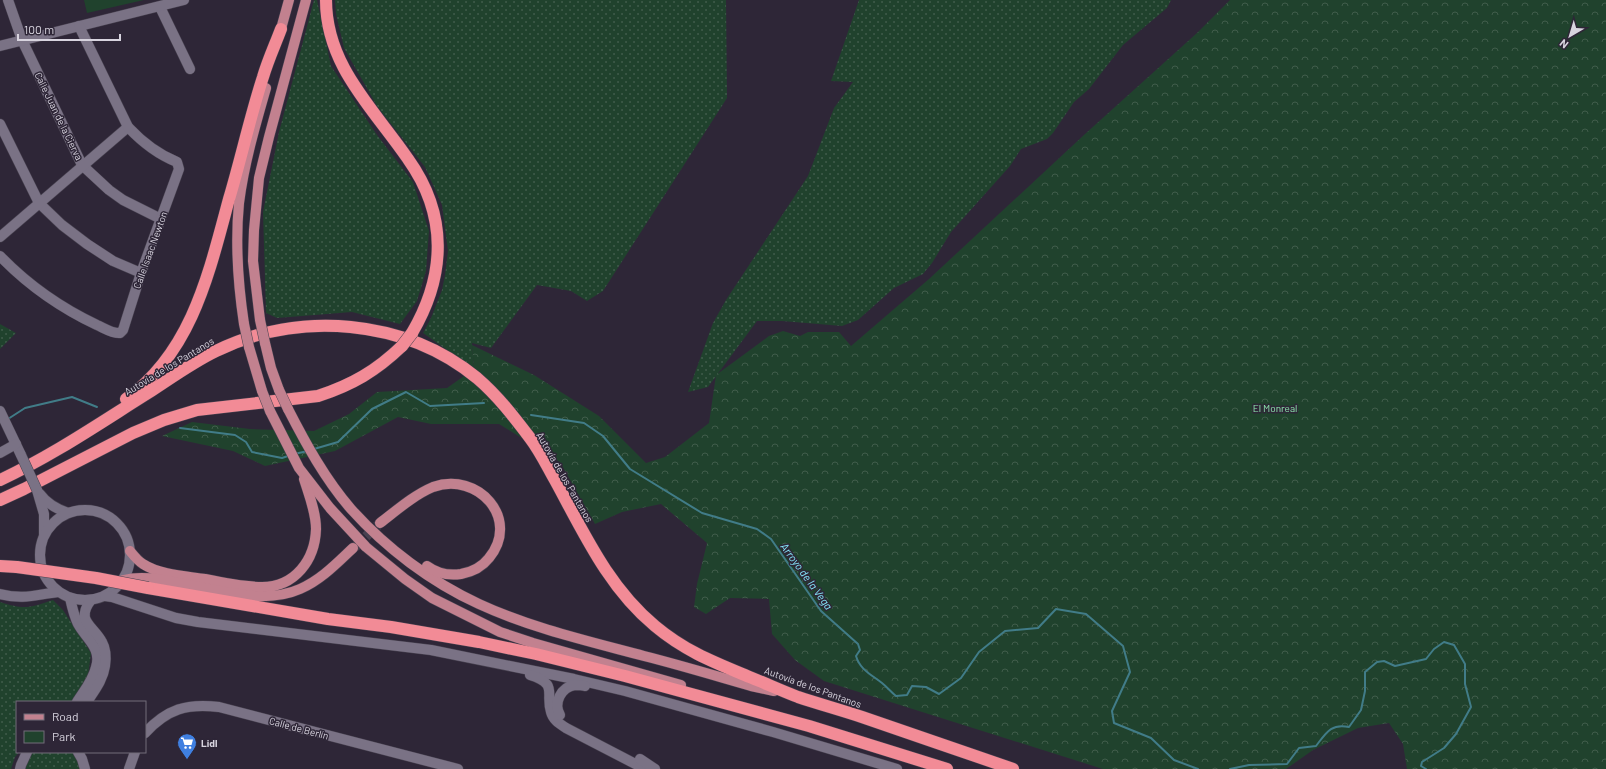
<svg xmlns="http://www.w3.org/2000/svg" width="1606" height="769" font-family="Barlow,sans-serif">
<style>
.green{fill:url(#green-dots)}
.forest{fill:url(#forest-crowns)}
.pitch{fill:#20422d}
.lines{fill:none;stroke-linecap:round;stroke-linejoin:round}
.stream{stroke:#417c88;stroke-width:2}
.major-tunnel{stroke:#484050;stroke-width:10;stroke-dasharray:10 5;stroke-linecap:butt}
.minor-casing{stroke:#484250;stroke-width:11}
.major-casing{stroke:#484250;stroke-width:11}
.highway-casing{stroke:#484250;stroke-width:13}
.minor{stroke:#7a7285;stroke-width:10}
.major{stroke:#c2818f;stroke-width:10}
.highway{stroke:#f28b96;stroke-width:12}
.minor-bridge-casing{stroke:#484250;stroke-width:11;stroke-linecap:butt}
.major-bridge-casing{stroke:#484250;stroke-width:11;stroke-linecap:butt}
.highway-bridge-casing{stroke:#484250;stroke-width:13;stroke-linecap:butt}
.minor-bridge{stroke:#7a7285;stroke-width:10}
.major-bridge{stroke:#c2818f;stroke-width:10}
.highway-bridge{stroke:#f28b96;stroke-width:12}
.labels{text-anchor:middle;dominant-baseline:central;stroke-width:3;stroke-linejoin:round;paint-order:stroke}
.street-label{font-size:10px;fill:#d8d4df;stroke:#2e2637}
.park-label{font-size:10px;fill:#8de9ae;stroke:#2e2637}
.poi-label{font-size:10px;font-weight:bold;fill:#d8d4df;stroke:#2e2637;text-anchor:start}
.water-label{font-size:11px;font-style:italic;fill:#83e6f9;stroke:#2e2637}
</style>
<defs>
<pattern id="green-dots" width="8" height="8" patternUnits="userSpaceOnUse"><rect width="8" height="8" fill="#20422d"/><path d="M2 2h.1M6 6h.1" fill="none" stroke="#405c4b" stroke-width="1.8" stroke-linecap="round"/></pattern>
<pattern id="forest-crowns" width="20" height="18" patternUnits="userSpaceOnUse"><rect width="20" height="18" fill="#20422d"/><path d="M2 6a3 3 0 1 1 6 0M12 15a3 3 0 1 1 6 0" fill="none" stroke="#405c4b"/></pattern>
</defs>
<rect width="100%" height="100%" fill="#2e2637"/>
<g class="green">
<polygon points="314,0 317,0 331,66 377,135 413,182 429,231 426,271 417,301 400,324 352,312 277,318 266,313 263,212 279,132"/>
<polygon points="335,0 726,0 727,98 603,291 587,301 571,291 537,285 491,348 472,343 474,369 423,333 431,318 442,290 445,275 448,251 442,205 425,167 377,106 344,48 336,14"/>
<polygon points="859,0 1171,0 1167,8 1123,45 1089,89 1074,102 1053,133 1047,139 1021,149 1010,166 951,232 932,263 923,274 894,288 858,320 842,326 782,321 757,321 708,387 688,392 713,323 726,300 808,176 834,108 853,82 831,81"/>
<polygon points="0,324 16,333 0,349"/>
<path d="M53,600L63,610L91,653L88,676L71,702H17V752H19L15,757L11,769H0V602C25,610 29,608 53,600Z"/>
<polygon points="33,752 72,752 75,755 81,769 24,769"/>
</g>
<polygon class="forest" points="1230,0 1606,0 1606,769 1407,769 1403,744 1389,723 1358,728 1313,750 1286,769 1103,769 824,681 795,660 772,634 769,599 730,598 706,614 694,607 697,584 707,543 661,504 622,512 595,524 560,462 499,424 431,424 398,417 335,451 265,466 233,451 162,436 192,422 250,429 314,431 349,414 377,392 447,388 474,369 472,345 534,375 599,416 646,463 665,457 709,423 716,375 769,336 783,331 800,336 808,332 839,332 851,346 929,279 1085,134 1197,33"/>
<polygon class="pitch" points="84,0 144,0 87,13"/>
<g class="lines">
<g class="stream">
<path d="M531,415L584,423L603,436L630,469L702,513L757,529L771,539L821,611L858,644L860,650L856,656C860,670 872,675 882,683C887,687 891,692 896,696L907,695L912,686L926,687L939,694L961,678L979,652L1005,631L1038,628L1056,609L1086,614L1123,646L1130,672L1112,711L1114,723L1151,738L1174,760L1198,769"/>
<polyline points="8,419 25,408 72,397 97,407"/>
<polyline points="180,428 235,435 246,442 252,452 282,458 288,456"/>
<polyline points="314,449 338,442 372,409 406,392 430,406 484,403"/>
<polyline points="294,454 308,451"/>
<path d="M1230,769L1249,765L1287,764L1299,748L1316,746C1326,733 1331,723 1349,727L1361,710L1365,691V672L1377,662L1384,661L1395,666L1426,659L1434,649L1444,642L1454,645L1465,664V684L1471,707L1456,734L1444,748L1422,762L1421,766L1426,769"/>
</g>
<polyline class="major-tunnel" points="355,547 378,525"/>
<g class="minor-casing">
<g id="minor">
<polyline points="8,0 22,40 82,165 109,190 123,200 161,219"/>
<polyline points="160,7 190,69"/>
<polyline points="0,46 184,0"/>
<polyline points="0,124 39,203 62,225 87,244 113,261 141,273"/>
<polyline points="0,237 128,127"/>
<path d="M0,256C28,285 61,308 97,325C104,328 113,334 120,333L123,330L141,273L179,169L177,162C157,154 142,142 128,127L79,26"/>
<polyline points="0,411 21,455"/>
<polyline points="0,453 16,444"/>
<polyline points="37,490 44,514 44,534"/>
<path d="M40,494C47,504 57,509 68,513"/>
<circle cx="85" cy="555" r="45"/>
<path d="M0,594C24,600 34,595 58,592"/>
<polyline points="105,596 112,597 176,618 198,622 431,650 574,679 625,691 773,732 897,769"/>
<path d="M70,598C72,607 74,616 78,624C86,639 102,648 96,667C93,680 84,691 77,702"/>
<path d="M530,675C559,684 545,693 551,712C553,720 560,724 566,728L645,769"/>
<path d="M87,702C94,691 103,680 105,666C106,659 106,649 102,642C93,625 75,621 91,600"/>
<path d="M560,715C553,703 561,687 575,685C578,685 582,685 585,686"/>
<path d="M145,733C167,709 187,703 219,707L458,769"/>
<polyline points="78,752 82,759 85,769"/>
<polyline points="640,759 655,769"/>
<polyline points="20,769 21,765 27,752"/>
<polyline points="129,769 135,752"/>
</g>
</g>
<g class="major-casing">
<g id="major">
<polyline points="279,36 289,0"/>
<polyline points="260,320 253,261 254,230 259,178 269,137 306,0"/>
<path d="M244,324C238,284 235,244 239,203C244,164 255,126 266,88"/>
<polyline points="265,343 271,368 279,390"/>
<polyline points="249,347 262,391"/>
<path d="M288,409C306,444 325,479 351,509C386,548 431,582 479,604C531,628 588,641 644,656C680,665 716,676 751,686L774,691"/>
<polyline points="270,411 299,468 330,508 366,547 405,579 432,598 500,632 533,643 681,685"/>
<path d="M380,523C397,510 414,495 433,487C478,471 521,519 489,558C482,567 472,572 461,574C448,576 438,574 427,566"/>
<path d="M130,551C134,556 138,561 143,564C160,575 185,576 205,579C224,583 243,587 262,587C295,587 315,560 316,529C316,512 309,495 304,479"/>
<path d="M123,580C144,575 163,580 183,584C220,590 264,605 300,589C321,580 337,563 353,548"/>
</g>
</g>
<g class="highway-casing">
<g id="highway">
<path d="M326,0C326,66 374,109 408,159C448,215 446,275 412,333"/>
<path d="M126,399C192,352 209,273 229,199C241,159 250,117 263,77C268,60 275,45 281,29"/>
<path d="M0,480C52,456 100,423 148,393C171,378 193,362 216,351C299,310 405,319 477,378C498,396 514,417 530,438C540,451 547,466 555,480C584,533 608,587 655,626C686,652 716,663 752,678C767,684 782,691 798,697C819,704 841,710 862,717C912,734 963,752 1013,769"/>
<path d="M0,500L24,489L133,433L164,420L197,410L318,396C352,385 376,371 402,346"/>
<polyline points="0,566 17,567"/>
<polyline points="148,588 328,619 391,627 479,642 536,654 625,676 809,726 947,769"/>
</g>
</g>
<use href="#minor" class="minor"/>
<use href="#major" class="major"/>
<use href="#highway" class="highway"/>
<g class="minor-bridge-casing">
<polyline id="minor-bridge" points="21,455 37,490"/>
</g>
<g class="major-bridge-casing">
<g id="major-bridge">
<polyline points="260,320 265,343"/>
<polyline points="244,324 249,347"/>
<polyline points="279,390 288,409"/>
<polyline points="262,391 270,411"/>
</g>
</g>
<g class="highway-bridge-casing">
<g id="highway-bridge">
<polyline points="402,346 412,333"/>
<polyline points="17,567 96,578 148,588"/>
</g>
</g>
<use href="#minor-bridge" class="minor-bridge"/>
<use href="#major-bridge" class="major-bridge"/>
<use href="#highway-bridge" class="highway-bridge"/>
</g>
<defs>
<g id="supermarket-pin" transform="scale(1)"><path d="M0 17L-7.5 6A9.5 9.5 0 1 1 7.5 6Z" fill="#3f7fe0" stroke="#2e2637"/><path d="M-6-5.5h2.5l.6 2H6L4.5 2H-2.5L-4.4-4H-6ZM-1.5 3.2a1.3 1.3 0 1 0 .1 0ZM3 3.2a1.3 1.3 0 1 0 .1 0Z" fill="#fff"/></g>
</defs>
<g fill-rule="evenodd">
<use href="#supermarket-pin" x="187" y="743"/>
</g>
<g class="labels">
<g class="street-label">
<text transform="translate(59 116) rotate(64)">Calle Juan de la Cierva</text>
<text transform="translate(150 250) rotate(-70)">Calle Isaac Newton</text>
<text transform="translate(169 366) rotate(-31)">Autovía de los Pantanos</text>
<text transform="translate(565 477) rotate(60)">Autovía de los Pantanos</text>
<text transform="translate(813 687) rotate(20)">Autovía de los Pantanos</text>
<text transform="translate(299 728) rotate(15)">Calle de Berlín</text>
</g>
<g class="park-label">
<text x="1275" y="408">El Monreal</text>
</g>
<g class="poi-label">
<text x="201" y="743">Lidl</text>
</g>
<g class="water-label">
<text transform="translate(807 576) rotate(54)">Arroyo de la Vega</text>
</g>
</g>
<rect x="16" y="701" width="130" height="52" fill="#2e2637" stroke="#726c7a"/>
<rect x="24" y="714" width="20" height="6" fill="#c2818f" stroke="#726c7a"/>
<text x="52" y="721" font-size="12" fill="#d8d4df">Road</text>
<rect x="24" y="731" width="20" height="12" fill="#20422d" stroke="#726c7a"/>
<text x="52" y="741" font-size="12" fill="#d8d4df">Park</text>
<g transform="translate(1570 36) rotate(218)" stroke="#2e2637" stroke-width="3" paint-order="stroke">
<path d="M0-3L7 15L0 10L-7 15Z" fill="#d8d4df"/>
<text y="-6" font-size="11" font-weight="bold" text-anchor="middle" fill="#d8d4df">N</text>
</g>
<path d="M18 34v6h102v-6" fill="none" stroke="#d8d4df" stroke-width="2"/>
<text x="24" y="34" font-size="12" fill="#d8d4df" stroke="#2e2637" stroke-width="3" paint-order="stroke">100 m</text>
</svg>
